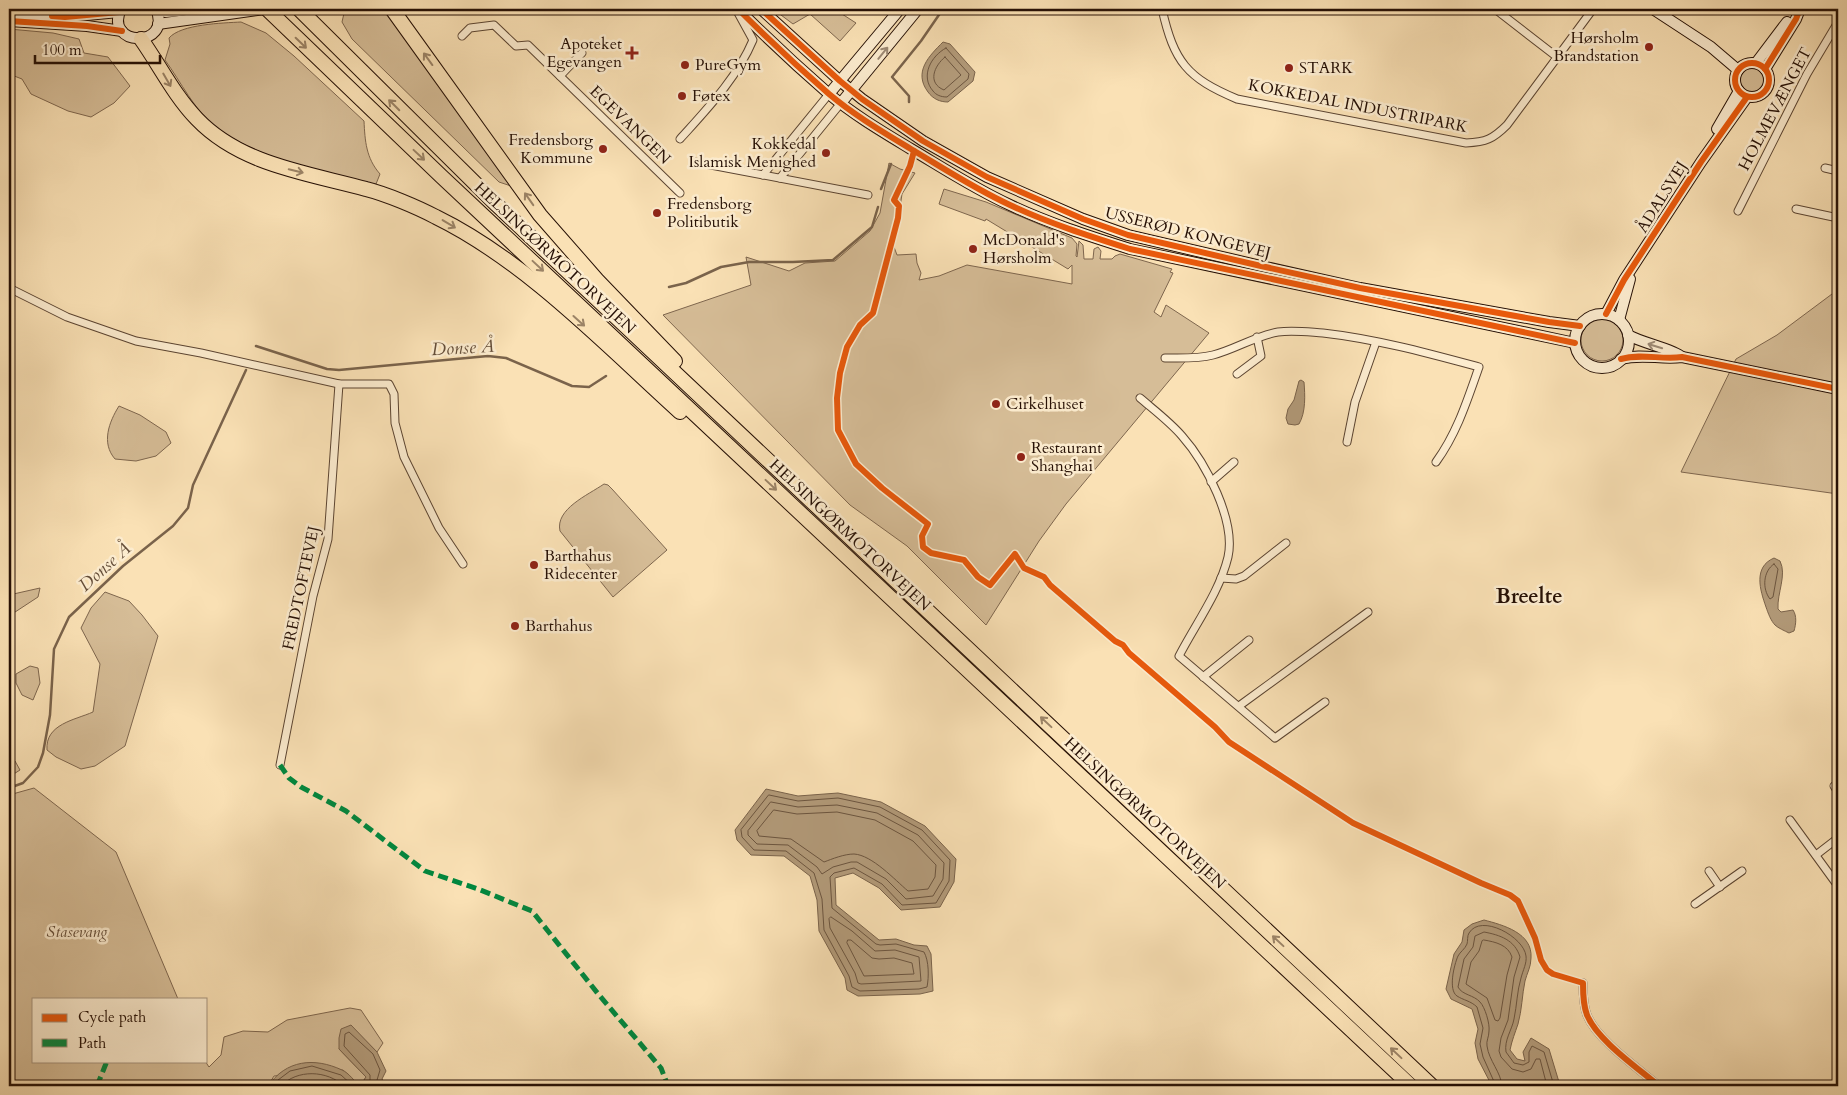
<svg xmlns="http://www.w3.org/2000/svg" width="1847" height="1095" font-family="Cardo,serif">
<style>
.green{fill:#d6bd97;stroke:#7e664e}
.water{fill:#b29a79;stroke:#7a634b}
.lines{fill:none;stroke-linecap:round;stroke-linejoin:round}
.shore{stroke:#6c553f;stroke-width:1}
.stream{stroke:#7a634b;stroke-width:2.5}
.street-casing{stroke:#5b4431;stroke-width:9}
.secondary-casing{stroke:#261005;stroke-width:12}
.highway-casing{stroke:#261005;stroke-width:16}
.street{stroke:#fceccf;stroke-width:7}
.secondary{stroke:#fceccf;stroke-width:10}
.highway{stroke:#fae1b5;stroke-width:14}
.quiet{stroke:#00873e;stroke-width:5;stroke-dasharray:10 5;stroke-linecap:butt}
.cycleway-casing{stroke:#fceccf;stroke-width:9}
.cycleway{stroke:#e8590c;stroke-width:6}
.oneway{stroke:#9b8366}
.oneway2{stroke:#9c8974}
.poi-dot{fill:#8f2418;stroke:#fceccf;stroke-width:2}
.labels{text-anchor:middle;dominant-baseline:central;stroke-width:5;stroke-linejoin:round;paint-order:stroke}
.poi-label{font-size:16px;fill:#261005;stroke:#fceccf;text-anchor:start}
.street-label{font-size:16px;fill:#261005;stroke:#fceccf}
.park-label{font-size:16px;font-style:italic;fill:#644d38;stroke:#fceccf}
.water-label{font-size:18px;font-style:italic;fill:#654e39;stroke:#fceccf}
.district-label{font-size:21px;font-weight:bold;fill:#261005;stroke:#fceccf}
</style>
<rect width="100%" height="100%" fill="#fae1b5"/>
<filter id="stains"><feTurbulence type="fractalNoise" baseFrequency=".004" numOctaves="4"/><feColorMatrix values="0 0 0 0 .2 0 0 0 0 .09 0 0 0 0 .02 0 0 0 .5 -.17"/></filter>
<radialGradient id="worn" r=".72"><stop offset=".6" stop-color="#630" stop-opacity="0"/><stop offset="1" stop-color="#630" stop-opacity=".3"/></radialGradient>
<g class="green">
<polygon points="345,9 383,9 514,187 499,182 352,39 342,22"/>
<polygon points="773,9 837,9 842,14 856,23 840,41 810,14 793,24"/>
<path d="M241,22L266,33L294,56L364,121C365,141 366,158 380,174L376,184H370C321,172 256,158 216,127C194,110 181,82 165,60L170,44L169,38C181,24 223,23 241,22Z"/>
<polygon points="9,29 53,33 79,39 84,53 108,57 130,86 114,103 91,117 68,111 31,94 22,79 9,74"/>
<circle cx="1752" cy="80" r="12"/>
<polygon points="889,163 900,169 915,173 902,194 894,247 897,255 916,254 917,263 921,273 919,280 939,276 967,265 1072,284 1072,265 1068,269 986,219 985,221 939,204 944,189 986,202 1072,238 1077,244 1076,256 1077,257 1079,241 1083,245 1084,259 1093,259 1094,249 1098,247 1101,251 1100,259 1112,259 1115,256 1120,254 1172,269 1170,272 1173,273 1154,312 1161,317 1166,305 1209,333 1066,504 1039,541 986,625 907,546 850,505 663,315 751,285 746,257 789,271 805,263 835,261 870,231 880,213"/>
<polygon points="1832,294 1838,295 1838,494 1681,472 1736,359 1777,335"/>
<circle cx="1602" cy="340" r="21"/>
<path d="M119,406L140,415L166,432L171,443L156,456L136,461L115,459C101,443 109,422 119,406Z"/>
<path d="M604,484L608,485L612,489L667,550L613,597L560,531C555,509 588,495 604,484Z"/>
<polygon points="40,588 38,597 9,616 9,595"/>
<path d="M105,592L129,601L142,615L158,636L125,746L95,766L81,769L56,757L47,750C45,724 75,720 93,712L100,664L81,628L91,608Z"/>
<polygon points="30,666 38,668 40,683 33,700 22,695 16,683 16,674"/>
<polygon points="9,759 15,761 20,770 9,777"/>
<polygon points="34,788 116,852 178,999 34,999 34,1061 205,1061 209,1067 221,1055 224,1037 243,1031 268,1032 287,1020 350,1008 361,1010 383,1043 377,1052 351,1026 339,1049 366,1077 360,1086 343,1070 274,1076 268,1086 9,1086 9,795"/>
</g>
<g class="water">
<path d="M943,42L950,44L975,72L973,81L948,102C940,102 933,99 928,92C913,72 929,56 943,42Z"/>
<path d="M1301,380L1304,382C1305,395 1306,412 1299,424L1295,425L1288,424L1286,418L1288,409L1294,400L1299,381Z"/>
<path d="M1774,558L1780,561C1787,575 1777,593 1778,609L1781,612L1793,610C1797,616 1796,624 1794,631L1789,633C1785,631 1778,628 1775,625C1771,621 1768,613 1766,607C1760,590 1753,567 1774,558Z"/>
<polygon points="766,789 798,796 838,793 881,802 925,826 956,859 954,882 940,907 901,910 879,888 853,873 835,878 836,905 879,940 896,939 914,945 927,946 931,954 933,991 920,994 858,996 847,990 845,978 819,931 817,900 810,876 784,856 751,855 737,840 735,830"/>
<path d="M1484,920C1503,925 1533,933 1531,958C1531,967 1527,973 1525,981C1522,995 1522,1010 1518,1024C1515,1033 1512,1040 1510,1050L1517,1059L1525,1061L1523,1052L1531,1038L1549,1049L1559,1082L1558,1086H1492L1478,1059L1475,1043L1478,1029L1472,1009L1451,999L1446,989L1454,954L1462,942L1464,930L1472,924Z"/>
<path d="M351,1025L377,1052L386,1071L382,1079L386,1086H268C286,1060 314,1057 342,1070C349,1073 354,1081 360,1086L366,1077L339,1049V1038L341,1029Z"/>
</g>
<g class="lines">
<g class="shore">
<path d="M946,48L969,74L968,79L947,97C941,97 936,95 933,91C920,76 931,56 946,48Z"/>
<path d="M945,57L961,75L944,90C927,83 934,66 945,57Z"/>
<path d="M1774,564L1778,569L1773,597L1770,599C1762,589 1763,571 1774,564Z"/>
<path d="M769,795L798,801L838,798L880,807L922,830L950,860L949,881L936,903L902,905L882,884L854,868L834,873L830,877L832,908L876,944L880,945L896,944L924,952C929,961 929,977 927,987L919,989L860,991L852,987L849,976L824,930L822,899L814,873L786,851L754,850L742,837L741,830Z"/>
<polygon points="771,802 798,807 837,805 877,813 918,835 944,863 943,879 933,896 906,899 886,879 857,862 851,862 833,867 822,874 817,867 788,845 757,844 748,835 748,831"/>
<path d="M774,810L797,814L837,812L875,820L913,841L936,865L935,877L928,889L908,891C895,880 872,855 854,854C844,854 832,859 824,862L791,839L759,836L757,831Z"/>
<polygon points="831,917 852,931 875,951 895,950 919,957 921,981 861,984 858,983 855,973 830,928 829,919"/>
<polygon points="848,940 851,940 872,958 879,959 894,958 912,963 914,974 864,976 847,943"/>
<path d="M1484,940C1496,942 1508,945 1512,957L1507,975L1500,1018L1498,1021L1495,1020L1487,998L1466,984L1471,962L1479,951L1482,941Z"/>
<polyline points="274,1086 278,1080 290,1071 312,1066 341,1075 353,1086"/>
<path d="M281,1086C297,1069 327,1070 344,1086"/>
<polyline points="365,1086 370,1080 370,1075 344,1046 345,1034 349,1032 373,1054 380,1070 377,1080 380,1086"/>
<path d="M1496,1086L1483,1057L1480,1044L1483,1028L1477,1007C1471,1001 1463,1000 1457,996C1448,990 1454,965 1458,956C1460,952 1465,949 1467,944C1468,941 1467,936 1469,933C1481,913 1524,937 1526,956C1527,963 1523,970 1521,978C1517,991 1517,1005 1514,1019C1512,1030 1504,1040 1506,1052L1514,1063L1523,1065L1529,1062V1052L1532,1046L1544,1052L1554,1086"/>
<path d="M1502,1086C1501,1072 1489,1061 1487,1046C1486,1041 1489,1037 1489,1031C1490,1024 1485,1007 1480,1002C1474,995 1462,995 1458,987L1464,959L1473,947L1475,936L1484,932C1500,935 1515,940 1520,957L1514,977L1508,1020L1501,1038L1499,1051L1501,1057L1512,1069L1523,1072L1531,1069L1536,1059H1540L1547,1086"/>
</g>
<g class="stream">
<polyline points="909,102 909,96 892,77 921,41 943,9"/>
<polyline points="881,189 891,164"/>
<polyline points="669,287 686,283 721,267 749,262 793,262 833,260 872,227 878,207"/>
<polyline points="256,346 327,369 339,370 488,356 506,358 572,386 589,387 606,376"/>
<polyline points="9,788 23,783 38,767 43,753 50,715 54,649 69,617 123,566 173,526 188,508 193,485 246,370"/>
</g>
<g class="street-casing">
<g id="street">
<path d="M1162,9C1174,62 1187,78 1237,99L1466,143C1486,142 1493,139 1507,125L1593,9"/>
<polyline points="1495,9 1557,57"/>
<polyline points="462,36 470,28 494,25 516,46 528,45 680,193"/>
<polyline points="560,76 582,53"/>
<path d="M680,139C707,109 737,78 753,40L736,9"/>
<polyline points="695,162 868,195"/>
<polyline points="1825,168 1838,171"/>
<polyline points="763,175 829,94"/>
<polyline points="780,178 841,103"/>
<polyline points="1796,209 1838,218"/>
<polyline points="1738,211 1807,74 1838,22"/>
<polyline points="9,288 67,317 136,341 201,353 339,384 389,384 394,394 395,423 404,457 439,528 463,564"/>
<path d="M1165,358C1181,358 1197,359 1213,355C1236,349 1255,336 1278,332C1293,330 1308,332 1323,333C1376,339 1427,353 1479,367C1467,401 1457,433 1436,462"/>
<polyline points="1237,374 1261,356 1257,337"/>
<path d="M1140,398C1154,410 1170,422 1182,436C1206,463 1236,521 1228,557C1220,591 1195,625 1179,656L1275,738L1325,702"/>
<polyline points="1347,442 1355,402 1376,342"/>
<polyline points="1211,482 1234,462"/>
<polyline points="1221,578 1236,579 1244,576 1286,543"/>
<polyline points="1203,677 1249,640"/>
<polyline points="1239,706 1368,612"/>
<polyline points="280,765 313,596 328,539 339,384"/>
<polyline points="1834,786 1838,792"/>
<polyline points="1790,820 1838,886"/>
<polyline points="1816,855 1838,838"/>
<polyline points="1709,871 1720,887"/>
<polyline points="1695,904 1742,871"/>
<path d="M1583,983C1583,993 1583,1005 1587,1015C1597,1040 1638,1068 1659,1086"/>
</g>
</g>
<g class="secondary-casing">
<g id="secondary">
<path d="M121,9C103,47 173,49 156,9"/>
<path d="M738,9C767,38 798,67 829,94C854,115 883,132 911,149C943,168 975,189 1010,205C1048,223 1089,236 1130,249L1575,343"/>
<polyline points="761,9 840,81 862,99 923,141 987,177 1083,219 1128,235 1261,266 1360,288 1549,322 1580,326"/>
<polyline points="1653,9 1711,47 1738,70"/>
<polyline points="157,10 166,12 203,9"/>
<polyline points="9,13 65,17 119,12"/>
<polyline points="9,21 87,26 122,31"/>
<polyline points="158,24 265,9"/>
<circle cx="1752" cy="80" r="17"/>
<polyline points="1756,63 1787,22"/>
<polyline points="1765,69 1796,19 1800,9"/>
<polyline points="829,94 900,9"/>
<polyline points="841,103 918,9"/>
<polyline points="1717,129 1739,91"/>
<polyline points="1606,314 1624,280 1701,162 1747,97"/>
<circle cx="1602" cy="341" r="27"/>
<polyline points="1619,320 1630,279"/>
<path d="M1628,335C1642,343 1673,349 1682,357"/>
<path d="M1621,359C1642,353 1661,360 1682,357L1838,389"/>
</g>
</g>
<g class="highway-casing">
<g id="highway">
<polyline points="267,9 441,176 1411,1086"/>
<polyline points="299,9 497,205 1432,1086"/>
<polyline points="392,9 540,215 597,280 675,361"/>
<path d="M141,39C160,66 174,95 197,119C241,165 308,173 366,189C386,194 417,207 436,217C526,261 606,345 680,412"/>
</g>
</g>
<use href="#street" class="street"/>
<use href="#secondary" class="secondary"/>
<use href="#highway" class="highway"/>
<g class="quiet">
<polyline points="280,765 289,778 301,787 346,811 425,871 478,889 532,911 599,995 661,1068 668,1086"/>
<polyline points="97,1086 107,1061"/>
</g>
<g class="cycleway-casing">
<g id="cycleway">
<path d="M738,9C767,38 798,67 829,94C854,115 883,132 911,149C943,168 975,189 1010,205C1048,223 1089,236 1130,249L1575,343"/>
<polyline points="761,9 840,81 862,99 923,141 987,177 1083,219 1128,235 1261,266 1360,288 1549,322 1580,326"/>
<polyline points="52,16 65,17 119,12"/>
<polyline points="9,21 87,26 122,31"/>
<circle cx="1752" cy="80" r="17"/>
<polyline points="1765,69 1796,19 1800,9"/>
<path d="M914,151L910,166L894,200L899,206L898,218L873,313L860,325L847,347L840,373L837,398L838,430L856,464L882,488L928,524L922,536L923,547L931,553L964,560L978,577L990,585L1015,554L1024,568L1044,577L1050,585L1115,641L1123,645L1129,653L1215,727L1229,742L1353,823L1481,883L1510,895L1518,901L1535,938L1541,960L1547,970L1553,974L1583,983C1583,993 1583,1005 1587,1015C1597,1040 1638,1068 1659,1086"/>
<polyline points="1606,314 1624,280 1701,162 1747,97"/>
<path d="M1621,359C1642,353 1661,360 1682,357L1838,389"/>
</g>
</g>
<use href="#cycleway" class="cycleway"/>
</g>
<defs><path id="oneway-shaft" d="M-6 0H5M1.5-3L5.5 0L1.5 3" fill="none" stroke-width="1.6" stroke-linecap="round" stroke-linejoin="round" transform="scale(1.25)"/></defs>
<g class="oneway">
<use href="#oneway-shaft" transform="translate(301 43) rotate(44)"/>
<use href="#oneway-shaft" transform="translate(428 59) rotate(-126)"/>
<use href="#oneway-shaft" transform="translate(167 80) rotate(60)"/>
<use href="#oneway-shaft" transform="translate(394 105) rotate(-135)"/>
<use href="#oneway-shaft" transform="translate(419 155) rotate(43)"/>
<use href="#oneway-shaft" transform="translate(296 171) rotate(14)"/>
<use href="#oneway-shaft" transform="translate(529 199) rotate(-125)"/>
<use href="#oneway-shaft" transform="translate(449 224) rotate(31)"/>
<use href="#oneway-shaft" transform="translate(538 266) rotate(43)"/>
<use href="#oneway-shaft" transform="translate(579 321) rotate(42)"/>
<use href="#oneway-shaft" transform="translate(771 485) rotate(43)"/>
<use href="#oneway-shaft" transform="translate(1046 722) rotate(-137)"/>
<use href="#oneway-shaft" transform="translate(1278 941) rotate(-137)"/>
<use href="#oneway-shaft" transform="translate(1396 1053) rotate(-137)"/>
</g>
<g class="oneway2">
<use href="#oneway-shaft" transform="translate(883 53) rotate(-51)"/>
<use href="#oneway-shaft" transform="translate(1655 346) rotate(-163)"/>
</g>
<g class="poi-dot">
<circle cx="1649" cy="47" r="5"/>
<path d="M629.5 45.5h5v5h5v5h-5v5h-5v-5h-5v-5h5z"/>
<circle cx="685" cy="65" r="5"/>
<circle cx="1289" cy="68" r="5"/>
<circle cx="682" cy="96" r="5"/>
<circle cx="603" cy="149" r="5"/>
<circle cx="826" cy="153" r="5"/>
<circle cx="657" cy="213" r="5"/>
<circle cx="973" cy="249" r="5"/>
<circle cx="996" cy="404" r="5"/>
<circle cx="1021" cy="457" r="5"/>
<circle cx="534" cy="565" r="5"/>
<circle cx="515" cy="626" r="5"/>
</g>
<g class="labels">
<g class="poi-label">
<text x="1639" y="38" text-anchor="end">Hørsholm<tspan x="1639" dy="18">Brandstation</tspan></text>
<text x="622" y="44" text-anchor="end">Apoteket<tspan x="622" dy="18">Egevangen</tspan></text>
<text x="695" y="65">PureGym</text>
<text x="1299" y="68">STARK</text>
<text x="692" y="96">Føtex</text>
<text x="593" y="140" text-anchor="end">Fredensborg<tspan x="593" dy="18">Kommune</tspan></text>
<text x="816" y="144" text-anchor="end">Kokkedal<tspan x="816" dy="18">Islamisk Menighed</tspan></text>
<text x="667" y="204">Fredensborg<tspan x="667" dy="18">Politibutik</tspan></text>
<text x="983" y="240">McDonald's<tspan x="983" dy="18">Hørsholm</tspan></text>
<text x="1006" y="404">Cirkelhuset</text>
<text x="1031" y="448">Restaurant<tspan x="1031" dy="18">Shanghai</tspan></text>
<text x="544" y="556">Barthahus<tspan x="544" dy="18">Ridecenter</tspan></text>
<text x="525" y="626">Barthahus</text>
</g>
<g class="street-label">
<text transform="translate(1358 106) rotate(11)">KOKKEDAL INDUSTRIPARK</text>
<text transform="translate(1775 109) rotate(-62)">HOLMEVÆNGET</text>
<text transform="translate(630 125) rotate(44)">EGEVANGEN</text>
<text transform="translate(1662 197) rotate(-58)">ÅDALSVEJ</text>
<text transform="translate(1188 233) rotate(14)">USSERØD KONGEVEJ</text>
<text transform="translate(555 258) rotate(43)">HELSINGØRMOTORVEJEN</text>
<text transform="translate(850 535) rotate(43)">HELSINGØRMOTORVEJEN</text>
<text transform="translate(301 588) rotate(-78)">FREDTOFTEVEJ</text>
<text transform="translate(1145 813) rotate(43)">HELSINGØRMOTORVEJEN</text>
</g>
<g class="park-label">
<text x="77" y="932">Stasevang</text>
</g>
<g class="water-label">
<text transform="translate(463 348) rotate(-3)">Donse Å</text>
<text transform="translate(105 567) rotate(-42)">Donse Å</text>
</g>
<g class="district-label">
<text x="1529" y="596">Breelte</text>
</g>
</g>
<rect width="1847" height="1095" fill="none" stroke="#fae1b5" stroke-width="30"/>
<rect x="10" y="10" width="1827" height="1075" fill="none" stroke="#261005" stroke-width="2.5"/>
<rect x="15" y="15" width="1817" height="1065" fill="none" stroke="#261005"/>
<rect x="32" y="998" width="175" height="65" fill="#fceccf" stroke="#a6947e"/>
<rect x="42" y="1014" width="25" height="8" fill="#e8590c" stroke="#a6947e"/>
<text x="78" y="1022" font-size="15" fill="#261005">Cycle path</text>
<rect x="42" y="1039" width="25" height="8" fill="#00873e" stroke="#a6947e"/>
<text x="78" y="1048" font-size="15" fill="#261005">Path</text>
<path d="M35 55v8h125v-8" fill="none" stroke="#261005" stroke-width="2.5"/>
<text x="42" y="55" font-size="15" fill="#261005" stroke="#fceccf" stroke-width="4" paint-order="stroke">100 m</text>
<rect width="100%" height="100%" filter="url(#stains)"/>
<rect width="100%" height="100%" fill="url(#worn)"/>
</svg>
